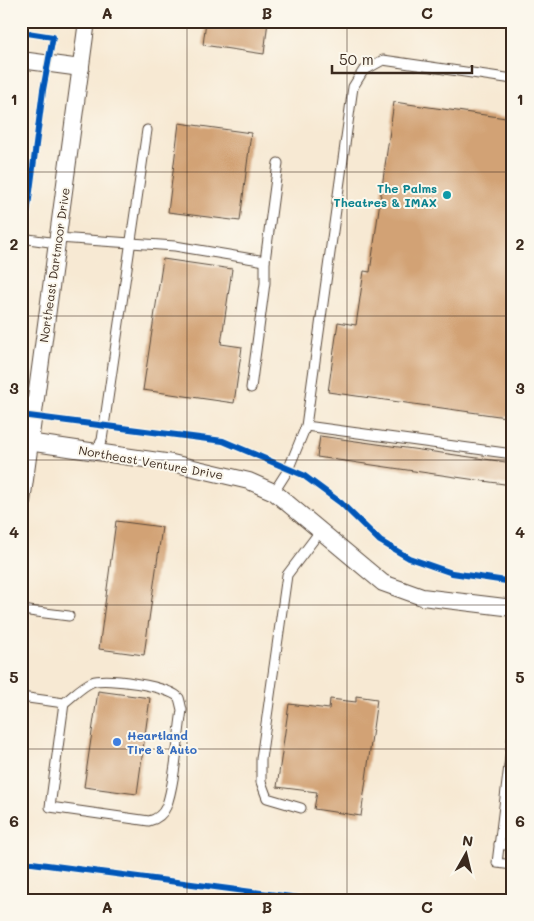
<svg xmlns="http://www.w3.org/2000/svg" width="534" height="921" font-family="Mali,sans-serif">
<style>
.building{fill:#d2a274}
.lines{fill:none;stroke-linecap:round;stroke-linejoin:round}
.service-casing{stroke:#574739;stroke-width:11}
.minor-casing{stroke:#574739;stroke-width:18}
.service{stroke:#fff;stroke-width:9}
.minor{stroke:#fff;stroke-width:16}
.cycleway-casing{stroke:#fbf7ec;stroke-width:9}
.cycleway{stroke:#0057b8;stroke-width:6}
.grid{fill:none;stroke:#3b2a1e;stroke-width:1;stroke-opacity:0.55}
.culture-dot{fill:#0f9aa8;stroke:#fbf7ec;stroke-width:2}
.shop-dot{fill:#3f7fe0;stroke:#fbf7ec;stroke-width:2}
.labels{text-anchor:middle;dominant-baseline:central;stroke-width:4;stroke-linejoin:round;paint-order:stroke}
.culture-label{font-size:12px;font-weight:bold;fill:#0d838f;stroke:#fbf7ec;text-anchor:end}
.street-label{font-size:12px;fill:#3b2a1e;stroke:#fbf7ec}
.shop-label{font-size:12px;font-weight:bold;fill:#366cbe;stroke:#fbf7ec;text-anchor:start}
.neatline{fill:none;stroke:#3b2a1e;stroke-width:2}
.grid-label{font-size:16px;text-anchor:middle;font-weight:bold;fill:#3b2a1e}
</style>
<rect width="100%" height="100%" fill="#fbf7ec"/>
<filter id="ink" filterUnits="userSpaceOnUse"><feTurbulence type="fractalNoise" baseFrequency=".02" numOctaves="2"/><feDisplacementMap in="SourceGraphic" scale="10" xChannelSelector="R" yChannelSelector="G"/><feConvolveMatrix kernelMatrix="1 2 1 2 8 2 1 2 1" color-interpolation-filters="sRGB"/></filter>
<filter id="wash" filterUnits="userSpaceOnUse"><feTurbulence type="fractalNoise" baseFrequency=".0096" numOctaves="4" result="noise"/><feDisplacementMap in="SourceGraphic" scale="20" xChannelSelector="R" yChannelSelector="G"/><feGaussianBlur stdDeviation="1.12" result="paint"/><feColorMatrix in="noise" values="0 0 0 0 0 0 0 0 0 0 0 0 0 0 0 0 0 1.4 0 .05"/><feComposite in="paint" operator="in"/></filter>
<g filter="url(#wash)">
<rect width="100%" height="100%" fill="#f7e9d3"/>
<g id="blocks">
<g class="building">
<polygon points="206,21 268,21 264,54 203,45"/>
<polygon points="394,102 513,119 513,418 328,392 338,322 356,325 364,271 370,272"/>
<polygon points="179,123 251,133 240,221 168,212"/>
<polygon points="163,259 232,269 221,344 242,347 234,403 143,390"/>
<polygon points="320,436 513,463 511,485 317,457"/>
<polygon points="116,521 162,527 144,655 99,649"/>
<polygon points="98,691 150,698 137,794 84,787"/>
<polygon points="356,696 377,699 361,816 314,809 317,792 277,787 289,704 329,709 330,699 356,702"/>
</g>
</g>
</g>
<g filter="url(#ink)">
<use href="#blocks" fill-opacity="0" stroke="#574739" stroke-width="1"/>
<g class="lines">
<g class="service-casing">
<g id="service">
<polyline points="21,238 57,243"/>
<polyline points="58,238 175,246 265,261 278,163"/>
<polyline points="251,388 265,283 265,261"/>
<polyline points="306,426 353,87 363,71 383,60 513,79"/>
<polyline points="96,451 102,440 147,130"/>
<polyline points="274,492 288,470 306,426 513,454"/>
<polyline points="21,610 69,616"/>
<path d="M21,697L64,703C72,697 82,686 92,682C106,677 170,686 179,698C180,701 181,706 182,710C178,735 175,785 166,807C163,814 157,819 149,821L50,807L64,703"/>
<polyline points="513,733 497,863 513,865"/>
<polyline points="301,808 267,798 261,782 261,759 287,575 321,530"/>
<polyline points="499,844 513,846"/>
</g>
</g>
<g class="minor-casing">
<g id="minor">
<polyline points="21,60 81,68"/>
<polyline points="21,441 172,463 249,481 274,492 383,583 422,597 513,608"/>
<polyline points="21,509 87,21"/>
</g>
</g>
<use href="#service" class="service"/>
<use href="#minor" class="minor"/>
<g class="cycleway-casing">
<g id="cycleway">
<polyline points="21,32 53,37 43,90 21,261"/>
<polyline points="21,415 223,441 303,475 341,503 380,541 409,558 452,573 513,582"/>
<polyline points="21,863 32,863 314,900"/>
</g>
</g>
<use href="#cycleway" class="cycleway"/>
</g>
</g>
<path class="grid" d="M187,21V900M347,21V900M21,172H513M21,316H513M21,460H513M21,605H513M21,749H513"/>
<circle class="culture-dot" cx="447" cy="195" r="5"/>
<circle class="shop-dot" cx="117" cy="742" r="5"/>
<g class="labels">
<g class="culture-label">
<text x="437" y="188">The Palms<tspan x="437" dy="14">Theatres &amp; IMAX</tspan></text>
</g>
<g class="street-label">
<text transform="translate(54 265) rotate(-82)">Northeast Dartmoor Drive</text>
<text transform="translate(151 462) rotate(10)">Northeast Venture Drive</text>
</g>
<g class="shop-label">
<text x="127" y="735">Heartland<tspan x="127" dy="14">Tire &amp; Auto</tspan></text>
</g>
</g>
<rect width="534" height="921" fill="none" stroke="#fbf7ec" stroke-width="55"/>
<g transform="translate(466 854) rotate(8)" stroke="#fbf7ec" stroke-width="4" paint-order="stroke">
<path d="M0-4L9 19L0 12L-9 19Z" fill="#3b2a1e"/>
<text y="-8" font-size="14" font-weight="bold" text-anchor="middle" fill="#3b2a1e">N</text>
</g>
<path d="M332 65v8h140v-8" fill="none" stroke="#3b2a1e" stroke-width="2.5"/>
<text x="339" y="65" font-size="15" fill="#3b2a1e" stroke="#fbf7ec" stroke-width="4" paint-order="stroke">50 m</text>
<rect x="28" y="28" width="478" height="866" class="neatline"/>
<g class="grid-label">
<text x="107" y="19">A</text>
<text x="267" y="19">B</text>
<text x="427" y="19">C</text>
<text x="14" y="105">1</text>
<text x="520" y="105">1</text>
<text x="14" y="250">2</text>
<text x="520" y="250">2</text>
<text x="14" y="394">3</text>
<text x="520" y="394">3</text>
<text x="14" y="538">4</text>
<text x="520" y="538">4</text>
<text x="14" y="683">5</text>
<text x="520" y="683">5</text>
<text x="14" y="827">6</text>
<text x="520" y="827">6</text>
<text x="107" y="913">A</text>
<text x="267" y="913">B</text>
<text x="427" y="913">C</text>
</g>
</svg>
